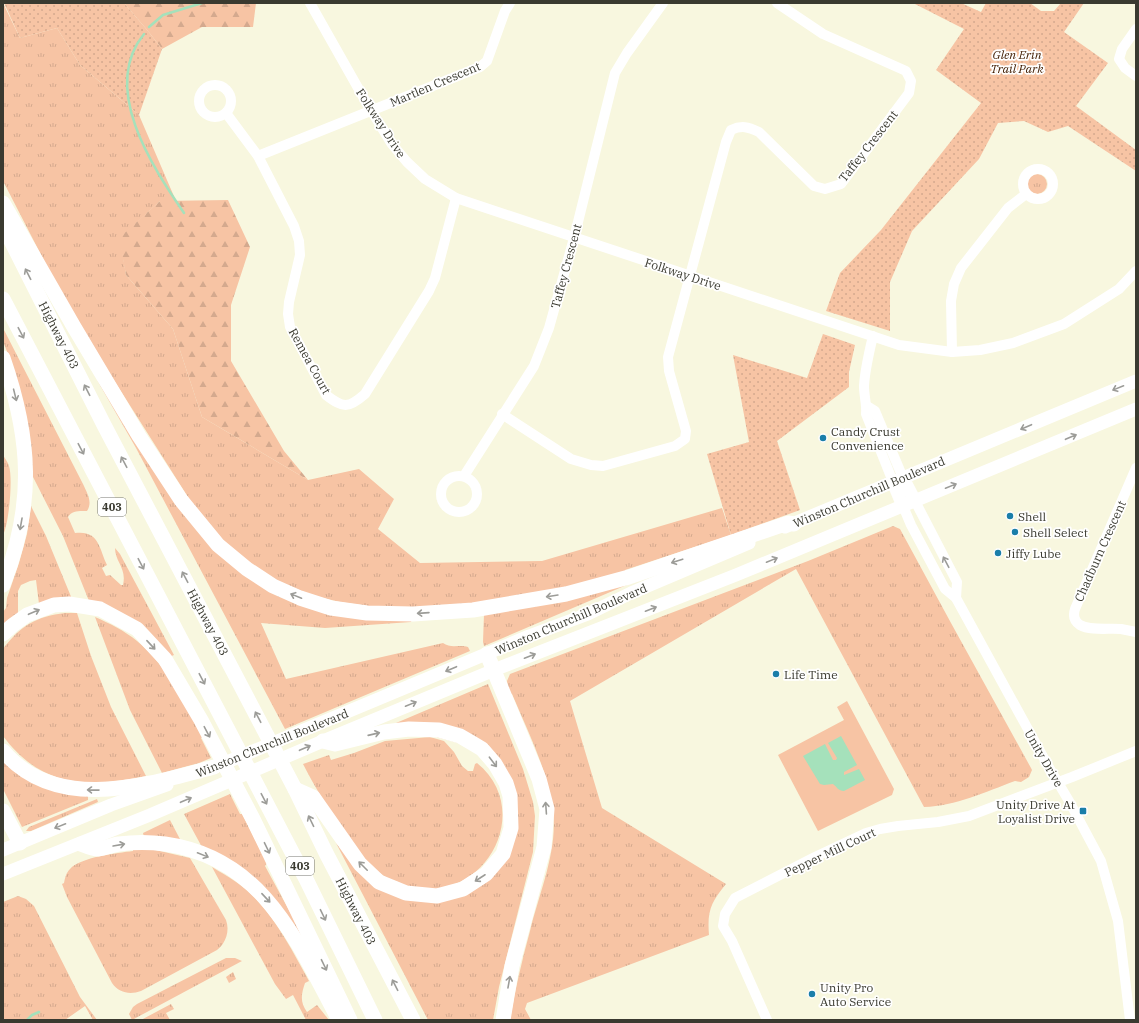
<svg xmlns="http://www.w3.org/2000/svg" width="1139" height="1023" font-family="'IBM Plex Serif',serif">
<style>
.grass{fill:url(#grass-tufts)}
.forest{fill:url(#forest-firs)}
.park{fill:url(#park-dots)}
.garden{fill:#f7c4a4}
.water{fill:#a5e1bb}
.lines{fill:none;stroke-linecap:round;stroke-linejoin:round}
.stream{stroke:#a5e1bb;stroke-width:2.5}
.minor{stroke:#fff;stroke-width:10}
.major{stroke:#fff;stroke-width:13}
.highway{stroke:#fff;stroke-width:15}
.oneway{stroke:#9c9c98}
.poi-dot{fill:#1a7ea9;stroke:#fff;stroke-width:1.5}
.labels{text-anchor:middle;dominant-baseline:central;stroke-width:3.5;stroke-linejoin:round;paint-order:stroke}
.shield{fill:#fff;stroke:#75756e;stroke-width:1}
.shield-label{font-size:11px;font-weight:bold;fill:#3a3a30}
.park-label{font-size:12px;font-style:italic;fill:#452106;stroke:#fff}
.street-label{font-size:12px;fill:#3a3a30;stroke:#fff}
.poi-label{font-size:12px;fill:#3a3a30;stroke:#fff;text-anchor:start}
</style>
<defs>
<pattern id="grass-tufts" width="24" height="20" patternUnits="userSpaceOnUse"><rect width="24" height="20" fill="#f7c4a4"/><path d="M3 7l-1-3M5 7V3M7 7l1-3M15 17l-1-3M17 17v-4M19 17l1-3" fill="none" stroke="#d4a98e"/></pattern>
<pattern id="forest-firs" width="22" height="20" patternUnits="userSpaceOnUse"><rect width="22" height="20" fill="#f7c4a4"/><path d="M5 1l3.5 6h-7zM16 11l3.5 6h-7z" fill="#d4a98e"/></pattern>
<pattern id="park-dots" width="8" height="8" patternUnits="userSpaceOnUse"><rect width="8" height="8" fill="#f7c4a4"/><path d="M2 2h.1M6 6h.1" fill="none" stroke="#d4a98e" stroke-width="1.8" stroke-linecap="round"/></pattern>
</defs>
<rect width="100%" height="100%" fill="#f8f7df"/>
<g class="grass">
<polygon points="3,3 20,38 57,28 80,65 139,115 176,201 160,201 120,238 126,275 173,329 202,417 308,480 359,469 394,499 378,529 420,563 542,561 722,508 731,535 625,570 626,573 572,587 479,603 431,607 381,608 340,602 314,596 270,578 229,547 193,505 110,374 54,280 3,181"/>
<circle cx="1037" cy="184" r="10"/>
<path d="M3,328L83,484C87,493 93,502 87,511C80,511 72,510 68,517L75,533C99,530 99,548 107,565L102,568L106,576L110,575L121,585H123C127,568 115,562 115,548L120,554L174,655L169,657L89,601L63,536L32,475L12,365L3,341Z"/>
<path d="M97,380L161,477L263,586L412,619L411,622L325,628L261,623L286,679L443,643C451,649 460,644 468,647L470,651L285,729L136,448Z"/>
<path d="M3,455C5,459 8,462 9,466C13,478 9,524 3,535Z"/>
<polygon points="31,506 46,536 72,599 39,604 36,580 30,581 21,585 18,591 18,615 3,627 3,612 6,608 7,598 19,563 27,534"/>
<path d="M893,526L900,529L951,623L1031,768L1032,770L1029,777L1021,782L1015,781C985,792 956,806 924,807L796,569L570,701L602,808L726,884C711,902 707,911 709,935L527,1003L525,1009L531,1020H510C515,990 522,960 530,931C539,894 558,850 553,812C548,770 528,732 512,694H509L507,681L510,674L808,561Z"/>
<polygon points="629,584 484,646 483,642 484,614"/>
<path d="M65,613H77L91,656L111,707L146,776C87,788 42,788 3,736V649C20,626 37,616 65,613Z"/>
<path d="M95,617C109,623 125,631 137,641C167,665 184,704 203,737L201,738L211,758L199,763L162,773L130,710Z"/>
<polygon points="488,684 523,769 533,802 535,816 533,852 499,987 493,1020 428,1020 336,843 374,885 461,896 514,830 491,752 397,726 396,723"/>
<path d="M430,737L444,741L454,752L462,766L468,771H473L475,764L477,763C527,803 498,880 438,889C431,890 422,891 414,889C409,888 403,885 398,882C393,880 388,879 384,876C368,867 355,846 344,831C329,809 315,788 303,764L329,755L331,760L354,753L385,741Z"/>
<polygon points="3,758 88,795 88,800 22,827 3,789"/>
<polygon points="230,794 240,814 242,814 267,863 265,866 309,947 292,922 203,849 184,814"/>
<polygon points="97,799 98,802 31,831 26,831 29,827"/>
<polygon points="170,820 182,843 144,837 143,833"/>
<path d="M133,847L147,848L190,858L226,920C230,931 226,943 217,950L141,991C130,995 119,993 112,983L67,897L62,884L64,883C65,878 66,873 70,869C81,857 117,853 133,851Z"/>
<path d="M212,867C227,876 243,885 255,898C278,922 293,952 309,981L305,983C301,995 300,1002 307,1012L317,1005L329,1020H306L293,995L286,999L275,984Z"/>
<polygon points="18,896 26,899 34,906 80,997 97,1020 93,1020 85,1006 65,1020 3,1020 3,902"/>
<polygon points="226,958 235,958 242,961 132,1020 129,1014 133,1007 137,1004"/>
<polygon points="233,972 236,979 229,983 226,977"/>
<polygon points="171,1004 174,1009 166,1013 170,1020 141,1020"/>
</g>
<g class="forest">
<polygon points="124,3 256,3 253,27 202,27 162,49 148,31"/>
<polygon points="228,200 250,247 231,305 231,361 284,451 308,480 202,417 173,329 126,275 119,238 160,201"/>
</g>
<g class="park">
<polygon points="4,3 124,3 148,31 162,49 139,115 80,65 57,28 20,38"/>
<polygon points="913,3 961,3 981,12 986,3 1030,3 1041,11 1054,11 1061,3 1084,3 1064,32 1108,63 1076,106 1136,150 1136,171 1068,126 1048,132 1024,121 998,123 979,159 912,231 890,282 890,331 826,311 840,273 881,230 981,103 936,70 964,29"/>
<polygon points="823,334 855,345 849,372 849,387 777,441 800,510 731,535 707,454 749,442 733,355 807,378"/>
</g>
<polygon class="garden" points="847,701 894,789 892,795 818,831 778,755 844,720 837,707"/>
<path class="water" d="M841,736L857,765L844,772V775L859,769L865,780L844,791C838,791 837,787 833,784L824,785L820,784L803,756L825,744L833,760H836L837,758L828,743Z"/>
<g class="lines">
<g class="stream">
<polyline points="149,27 163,15 202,3"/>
<path d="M144,34C100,88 152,166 184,213"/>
<polyline points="27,1020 32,1015 39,1012"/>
</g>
<g class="minor">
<polyline points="310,3 366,102 391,143 407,162 425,179 456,198 899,345 952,352 980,350 1013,343 1064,324 1119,289 1136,271"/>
<polyline points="1136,29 1122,49 1119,59 1125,68 1136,76"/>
<circle cx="215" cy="101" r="16"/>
<path d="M226,113L258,156L294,226L299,241L300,255L289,302L288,314L290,327L326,395C343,408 348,409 365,394L429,291L435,278L456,198"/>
<polyline points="258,156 480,67 487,61 505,11 510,3"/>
<circle cx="1038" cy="184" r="15"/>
<path d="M873,336C869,353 865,369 864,386C864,396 867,405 866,414L893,482"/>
<polyline points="952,352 951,301 954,284 961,268 1008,208 1026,194"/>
<polyline points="867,406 875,411 903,478"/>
<path d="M502,414L571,459L591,465L603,466L675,446L685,439L686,431L669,371L668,357L726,142L731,130C742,125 748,127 759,132L814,186L825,189L841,184L909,93L911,81L906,71L823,34L777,3"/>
<path d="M1136,468L1075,609C1073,615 1074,621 1080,625C1091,631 1108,628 1121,629C1126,630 1131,631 1136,632"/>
<circle cx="459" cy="494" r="18"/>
<polyline points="464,476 534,366 549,328 574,238 615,73 627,53 663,3"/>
<polyline points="915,501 957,582 956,598"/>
<polyline points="903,506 911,525 945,589 956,598 1047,764 1069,801 1101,861 1118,921 1130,1020"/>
<polyline points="767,1020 732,941 723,926 725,914 735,898 815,857 866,833 880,829 898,826 938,822 969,816 1072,777 1136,751"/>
</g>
<g class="major">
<polyline points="903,478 915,501"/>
<polyline points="893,482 903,506"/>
<polyline points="785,527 1136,381"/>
<polyline points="215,767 529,636 588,614 631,593 749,543"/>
<polyline points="3,850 111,805 167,785"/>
<polyline points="3,874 150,815 323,741 499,668 736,575 1136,409"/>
</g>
<g class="highway">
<polyline points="3,203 74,327 139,436 181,500 218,545 247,569 273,586 300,598 331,608 367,613 413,614 473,610 566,594 629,577 788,523 794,524"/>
<polyline points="3,225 104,425 295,789 326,853 413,1020"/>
<polyline points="3,299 306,879 375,1020"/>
<path d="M3,358C31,439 35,504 3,585"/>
<polyline points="3,634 13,625 27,615 54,605 69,604 100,609 137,629 165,659 201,720 253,819 350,1020"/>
<polyline points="487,654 539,779 547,809 544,847 512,966 503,1020"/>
<path d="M3,751C57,814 146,785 214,767"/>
<polyline points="295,789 313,797 360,864 379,882 406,893 437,896 463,889 486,874 503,854 511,828 510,796 506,783 495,764 482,749 472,743 460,736 439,730 409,729 384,732 335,744 323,741"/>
<polyline points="3,811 20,843"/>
<path d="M81,844C86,846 93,849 98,849C105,848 113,845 119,844C134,842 150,842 165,844C264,858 297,942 339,1020"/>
</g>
</g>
<defs><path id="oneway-shaft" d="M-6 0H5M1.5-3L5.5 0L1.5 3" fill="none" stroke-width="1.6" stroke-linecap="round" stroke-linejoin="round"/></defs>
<g class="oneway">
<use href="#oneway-shaft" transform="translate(28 274) rotate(-117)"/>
<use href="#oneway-shaft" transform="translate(21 333) rotate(62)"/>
<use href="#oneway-shaft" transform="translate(1118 388) rotate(158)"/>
<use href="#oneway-shaft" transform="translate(87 390) rotate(-117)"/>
<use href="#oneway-shaft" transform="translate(15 395) rotate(76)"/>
<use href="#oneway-shaft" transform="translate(1026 427) rotate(157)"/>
<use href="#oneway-shaft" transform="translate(1071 437) rotate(-23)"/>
<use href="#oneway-shaft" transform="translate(81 449) rotate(62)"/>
<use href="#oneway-shaft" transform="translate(124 462) rotate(-118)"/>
<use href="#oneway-shaft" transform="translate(951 486) rotate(-22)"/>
<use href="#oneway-shaft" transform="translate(21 524) rotate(100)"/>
<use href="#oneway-shaft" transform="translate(772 560) rotate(-22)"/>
<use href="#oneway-shaft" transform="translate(677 561) rotate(162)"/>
<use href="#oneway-shaft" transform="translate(946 562) rotate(-118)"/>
<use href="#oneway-shaft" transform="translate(141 564) rotate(62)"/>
<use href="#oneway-shaft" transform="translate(185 577) rotate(-118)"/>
<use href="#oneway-shaft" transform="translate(296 596) rotate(-158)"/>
<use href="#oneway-shaft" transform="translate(552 596) rotate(171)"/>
<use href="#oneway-shaft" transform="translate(651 609) rotate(-21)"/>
<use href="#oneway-shaft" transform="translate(34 612) rotate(-23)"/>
<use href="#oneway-shaft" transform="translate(423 613) rotate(176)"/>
<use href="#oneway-shaft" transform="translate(151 645) rotate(47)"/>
<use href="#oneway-shaft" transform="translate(530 656) rotate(-21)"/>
<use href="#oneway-shaft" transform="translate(451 669) rotate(157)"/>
<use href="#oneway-shaft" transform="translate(202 679) rotate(62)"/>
<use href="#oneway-shaft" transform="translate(411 704) rotate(-22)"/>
<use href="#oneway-shaft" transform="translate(258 717) rotate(-118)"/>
<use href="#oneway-shaft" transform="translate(207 732) rotate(62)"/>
<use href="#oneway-shaft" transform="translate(374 734) rotate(-13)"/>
<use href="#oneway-shaft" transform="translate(305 748) rotate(-23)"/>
<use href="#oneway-shaft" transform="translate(493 762) rotate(53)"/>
<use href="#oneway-shaft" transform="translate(93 790) rotate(-179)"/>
<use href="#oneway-shaft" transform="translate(264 799) rotate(62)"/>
<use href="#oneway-shaft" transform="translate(186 800) rotate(-23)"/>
<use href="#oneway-shaft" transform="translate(546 808) rotate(-94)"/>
<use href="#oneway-shaft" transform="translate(311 821) rotate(-116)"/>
<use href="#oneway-shaft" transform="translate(60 826) rotate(158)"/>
<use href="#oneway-shaft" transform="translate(119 845) rotate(-10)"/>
<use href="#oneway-shaft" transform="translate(267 848) rotate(64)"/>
<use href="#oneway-shaft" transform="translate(203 855) rotate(22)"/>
<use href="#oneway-shaft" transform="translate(363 866) rotate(-135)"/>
<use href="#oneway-shaft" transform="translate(480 878) rotate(147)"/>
<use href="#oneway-shaft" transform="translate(266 898) rotate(47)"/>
<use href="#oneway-shaft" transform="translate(323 915) rotate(64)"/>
<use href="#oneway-shaft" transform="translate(324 965) rotate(64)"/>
<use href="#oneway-shaft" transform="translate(509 982) rotate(-80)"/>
<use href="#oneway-shaft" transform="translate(395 985) rotate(-117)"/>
</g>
<g class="poi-dot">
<circle cx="823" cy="438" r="4"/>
<circle cx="1010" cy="516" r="4"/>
<circle cx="1015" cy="532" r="4"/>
<circle cx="998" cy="553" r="4"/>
<circle cx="776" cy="674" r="4"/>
<rect x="1079" y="807" width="8" height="8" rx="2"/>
<circle cx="812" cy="994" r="4"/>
</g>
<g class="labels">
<g class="shield">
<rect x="98" y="498" width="28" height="18" rx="3"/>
<rect x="286" y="857" width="28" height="18" rx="3"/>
</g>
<g class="shield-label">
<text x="112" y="507">403</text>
<text x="300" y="866">403</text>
</g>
<g class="park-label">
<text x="1017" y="54">Glen Erin<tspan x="1017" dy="14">Trail Park</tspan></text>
</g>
<g class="street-label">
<text transform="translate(435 84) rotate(-23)">Martlen Crescent</text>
<text transform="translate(381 123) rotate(57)">Folkway Drive</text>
<text transform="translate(868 146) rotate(-52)">Taffey Crescent</text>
<text transform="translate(566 266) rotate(-75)">Taffey Crescent</text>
<text transform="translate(683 274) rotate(18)">Folkway Drive</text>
<text transform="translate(59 335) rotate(63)">Highway 403</text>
<text transform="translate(310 361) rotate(61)">Remea Court</text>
<text transform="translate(869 492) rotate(-23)">Winston Churchill Boulevard</text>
<text transform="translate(1100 551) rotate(-66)">Chadburn Crescent</text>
<text transform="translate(571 619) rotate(-23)">Winston Churchill Boulevard</text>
<text transform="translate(208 622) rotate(62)">Highway 403</text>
<text transform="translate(272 743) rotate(-22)">Winston Churchill Boulevard</text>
<text transform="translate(1044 758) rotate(60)">Unity Drive</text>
<text transform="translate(830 852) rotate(-25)">Pepper Mill Court</text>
<text transform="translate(356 911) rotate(63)">Highway 403</text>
</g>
<g class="poi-label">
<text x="831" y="431">Candy Crust<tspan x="831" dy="14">Convenience</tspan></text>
<text x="1018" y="516">Shell</text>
<text x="1023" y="532">Shell Select</text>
<text x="1006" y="553">Jiffy Lube</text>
<text x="784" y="674">Life Time</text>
<text x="1075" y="804" text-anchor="end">Unity Drive At<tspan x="1075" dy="14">Loyalist Drive</tspan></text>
<text x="820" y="987">Unity Pro<tspan x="820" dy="14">Auto Service</tspan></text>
</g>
</g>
<rect width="1139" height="1023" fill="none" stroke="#3a3a30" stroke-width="8"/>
</svg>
